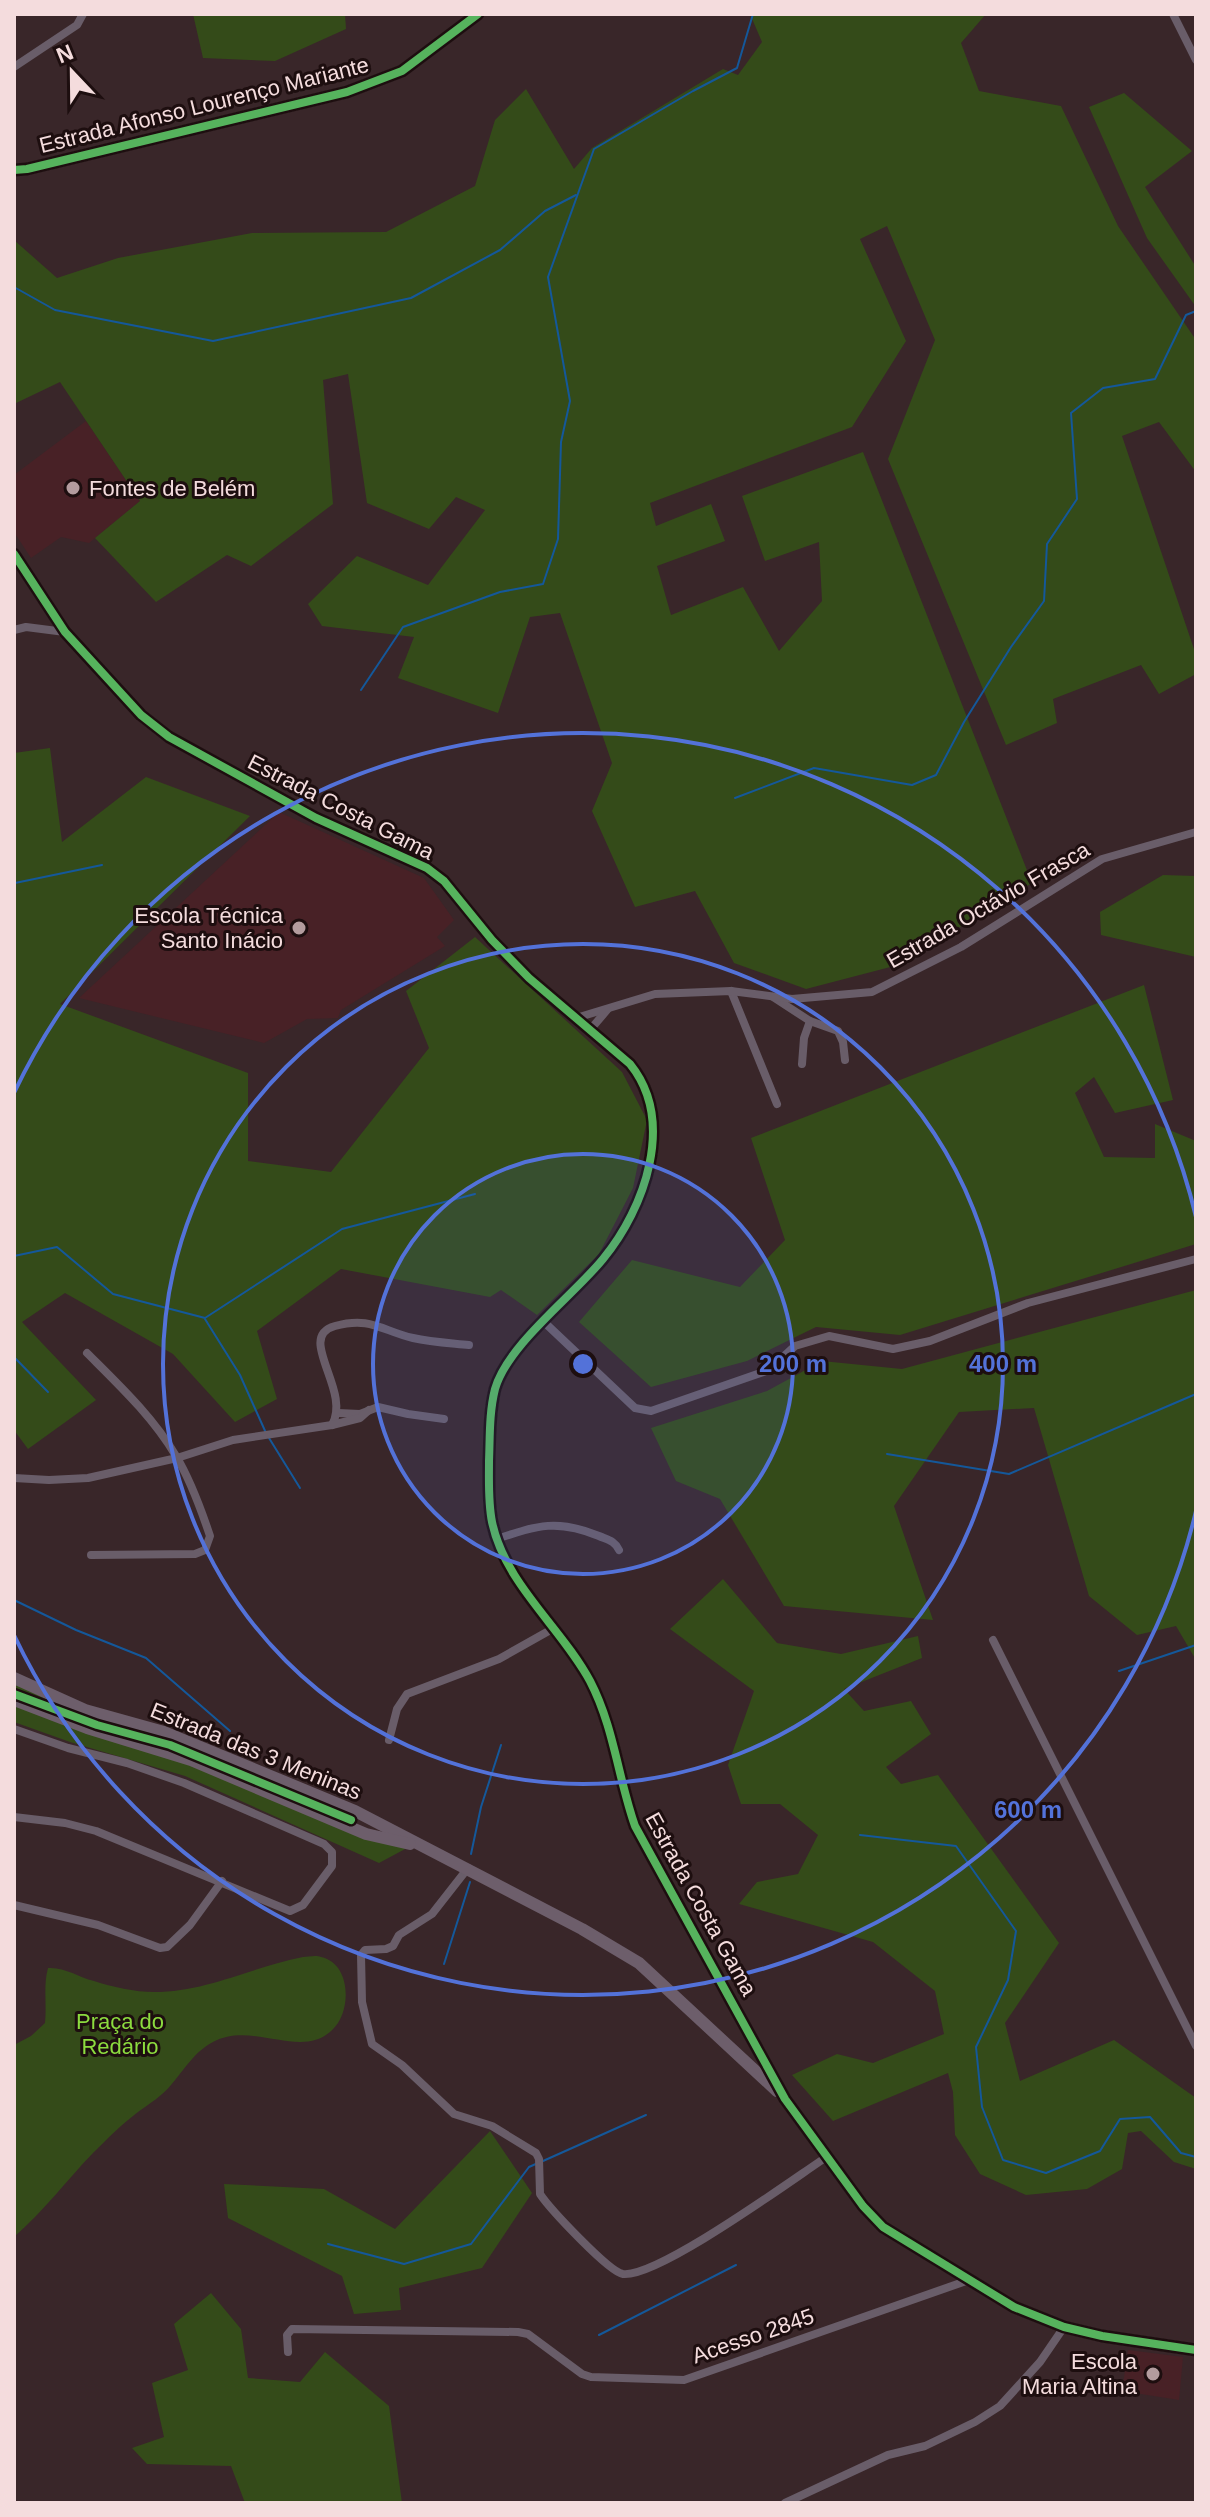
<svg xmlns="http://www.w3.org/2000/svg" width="1210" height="2517" font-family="Helvetica,sans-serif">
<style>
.built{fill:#482126}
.green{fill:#344b19}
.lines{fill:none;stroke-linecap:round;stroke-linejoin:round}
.stream{stroke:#14589a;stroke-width:2}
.minor{stroke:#695d69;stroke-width:8}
.secondary{stroke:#6d5e6b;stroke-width:12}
.cycleway-casing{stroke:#1d0e0f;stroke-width:13}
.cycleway{stroke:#56b35d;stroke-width:8}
.ring{fill:none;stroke:#5372d9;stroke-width:4}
.poi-dot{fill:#b39c9e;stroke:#1d0e0f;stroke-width:3}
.labels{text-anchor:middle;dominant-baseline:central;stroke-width:6;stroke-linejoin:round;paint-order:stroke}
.street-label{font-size:22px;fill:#f4dcdd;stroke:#1d0e0f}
.poi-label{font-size:22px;fill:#f4dcdd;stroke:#1d0e0f;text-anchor:end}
.park-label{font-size:22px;fill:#8cdb3f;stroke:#1d0e0f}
.centre{fill:#5372d9;stroke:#1d0e0f;stroke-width:4}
.ring-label{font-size:24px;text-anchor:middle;font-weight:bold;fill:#5372d9;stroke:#1d0e0f;stroke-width:6;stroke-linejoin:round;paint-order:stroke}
</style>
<rect width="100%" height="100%" fill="#392629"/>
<g class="built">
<polygon points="86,421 140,501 89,543 61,537 31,558 14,532 14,475"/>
<polygon points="279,812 424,878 454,920 437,937 445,946 341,1010 338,1018 307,1019 264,1043 79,998"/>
<polygon points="1128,2350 1183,2357 1179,2400 1122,2391"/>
</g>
<g class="green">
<polygon points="193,14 345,14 346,29 275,61 203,58"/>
<polygon points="750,14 986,14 961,43 979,91 1061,106 1118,226 1196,340 1196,472 1159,422 1122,436 1196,655 1196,674 1159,694 1141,665 1053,699 1057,723 1006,745 888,459 935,340 887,226 860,239 906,341 852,427 650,503 656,526 711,504 725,541 657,566 671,615 743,587 779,651 822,601 819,542 765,561 742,496 863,452 1032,883 898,965 806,989 734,963 695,891 635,907 592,811 612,763 560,613 530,617 498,713 398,678 414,637 322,626 308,604 357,556 428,585 485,510 456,497 429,529 367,503 348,374 323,380 333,504 251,566 227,555 156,602 95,538 140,501 60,382 14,404 14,240 57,278 118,258 252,233 386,232 475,186 495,120 526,89 574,169 592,148 723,69 738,75 762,42"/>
<polygon points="1124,93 1192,151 1145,187 1196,267 1196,307 1147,238 1089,107"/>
<polygon points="50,748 62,842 146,777 250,816 60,1004 248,1073 248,1161 331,1172 429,1048 406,991 475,937 622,1072 647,1120 633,1188 599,1254 537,1315 501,1290 490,1297 341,1269 257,1331 277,1399 235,1422 173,1354 65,1293 22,1322 96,1400 28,1449 14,1430 14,753"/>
<polygon points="1163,875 1196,876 1196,957 1101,935 1100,912"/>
<polygon points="1144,985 1173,1100 1115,1113 1094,1077 1075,1093 1104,1157 1155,1158 1155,1124 1196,1141 1196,1244 900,1335 816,1327 747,1361 651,1387 579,1322 632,1260 740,1287 785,1240 751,1138"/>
<polygon points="1196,1290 1196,1660 1176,1626 1137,1635 1089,1596 1034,1408 959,1412 894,1506 933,1620 784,1606 720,1499 676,1481 651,1428 767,1391 822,1361 902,1369"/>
<polygon points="723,1579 777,1643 841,1654 918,1636 922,1658 844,1689 864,1711 911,1701 931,1734 886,1767 901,1784 938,1775 1059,1943 1005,2023 1020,2081 1114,2040 1196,2098 1196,2169 1174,2162 1141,2131 1128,2133 1122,2169 1087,2189 1026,2195 980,2174 955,2135 953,2092 948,2073 833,2121 792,2075 837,2054 873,2063 944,2034 935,1991 873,1942 739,1904 757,1882 798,1874 818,1835 780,1804 741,1804 728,1765 754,1691 670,1629"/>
<polygon points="14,1682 152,1732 354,1816 355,1821 353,1823 14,1697"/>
<polygon points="14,1704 150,1749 407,1848 379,1863 185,1776 70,1742 14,1722"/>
<path d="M303,1957C308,1957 316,1955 321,1957C349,1963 351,2003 338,2023C308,2066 255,2019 213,2042C193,2053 185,2069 171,2085C162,2096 149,2104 138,2112C122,2124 107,2139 93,2153C66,2181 43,2212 14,2237V2045L31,2036L45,2023C47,2003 43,1987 48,1968C65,1967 78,1977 94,1981C112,1987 135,1992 154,1992C207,1992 252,1967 303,1957Z"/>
<polygon points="490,2131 532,2193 482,2268 399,2288 401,2310 354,2314 342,2276 228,2218 224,2184 324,2189 395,2229"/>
<polygon points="211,2293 241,2329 248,2378 300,2382 325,2352 389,2406 402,2503 245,2503 231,2466 147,2464 132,2448 164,2437 152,2383 188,2370 174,2324"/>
</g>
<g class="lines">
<g class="stream">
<polyline points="14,287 55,310 213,341 411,298 500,250 545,211 576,195"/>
<polyline points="361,690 403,627 500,592 543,584 558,539 561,442 570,401 548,277 594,149 693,91 737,68 753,14"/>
<polyline points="735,798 814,768 912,785 936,775 964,722 1011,647 1044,601 1047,544 1077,499 1071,413 1103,388 1155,379 1186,315 1196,311"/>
<polyline points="14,852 14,910"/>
<polyline points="15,883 102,865"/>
<polyline points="14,1256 57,1247 113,1294 205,1318 342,1229 475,1194"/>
<polyline points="205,1319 240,1375 266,1433"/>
<polyline points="14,1357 48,1392"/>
<polyline points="269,1438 300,1488"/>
<polyline points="887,1454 1009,1474 1196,1394"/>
<polyline points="14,1600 76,1630 146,1658 230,1731"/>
<polyline points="1119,1671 1196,1645"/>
<polyline points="860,1835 956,1846 1016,1931 1008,1980 976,2047 982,2107 1003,2160 1046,2173 1100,2151 1120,2119 1150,2117 1181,2153 1196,2157"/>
<polyline points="471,1854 481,1807 501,1745"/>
<polyline points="444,1964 470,1882"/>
<polyline points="543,2161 646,2115"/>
<polyline points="328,2244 404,2264 471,2244 529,2167 538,2163"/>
<polyline points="599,2335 736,2265"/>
</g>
<g class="minor">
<polyline points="1173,14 1196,60"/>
<polyline points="14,67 77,25 83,14"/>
<polyline points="14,630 26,627 65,632"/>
<polyline points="731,991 777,1104"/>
<polyline points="773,997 810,1021 838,1031 843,1042 845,1060"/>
<polyline points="576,1018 655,994 731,991 792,999 872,992 961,947 1102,859 1196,832"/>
<polyline points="590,1030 607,1010"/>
<polyline points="802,1064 804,1038 810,1021"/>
<polyline points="544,1322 635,1408 651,1411 769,1370 795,1346 829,1336 893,1349 930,1341 1028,1303 1196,1259"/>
<path d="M87,1353C119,1385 153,1417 176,1456C191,1481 201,1509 210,1536L205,1550L195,1554L91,1555"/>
<polyline points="338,1413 360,1414 378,1407 408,1414 444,1419"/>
<path d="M332,1425C352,1390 295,1337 335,1326C371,1316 382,1331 413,1338C431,1342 450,1343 469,1345"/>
<polyline points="14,1478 49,1480 88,1478 177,1458 233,1440 332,1425 360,1418 369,1410"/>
<path d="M497,1539C538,1525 558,1519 599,1536C608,1540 615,1541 619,1550"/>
<polyline points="993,1640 1196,2046"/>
<polyline points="14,1729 68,1748 127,1763 184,1783 324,1844 332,1852 332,1866 303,1905 290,1911 96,1831 65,1823 14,1817"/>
<polyline points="389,1740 397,1709 407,1694 499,1659 554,1628"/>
<path d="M468,1868L432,1914L399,1935L393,1946L386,1949L365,1950L361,1955L362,2002L372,2044L402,2065L454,2114L492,2126L536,2153L539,2159L540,2194C550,2209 609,2272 623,2274C658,2278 793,2179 828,2156"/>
<polyline points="14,1905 98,1925 160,1948 167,1947 190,1925 222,1881"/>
<polyline points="288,2352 287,2335 292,2329 518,2332 528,2334 582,2374 591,2377 684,2380 969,2280"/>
<polyline points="785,2503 888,2455 925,2446 975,2422 1000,2406 1040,2362 1064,2327"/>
</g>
<g class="secondary">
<polyline points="14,170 27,169 347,92 402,71 478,14"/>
<path d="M14,554L65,632L141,715L169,737L316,818L427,868L444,881L492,940L529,978L630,1064C676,1121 645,1208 603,1259C573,1296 508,1344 495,1389C489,1413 490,1437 489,1461C489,1482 488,1502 492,1522C505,1584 561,1627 590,1681C614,1727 618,1778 635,1826L785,2099L863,2206L883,2227L1014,2307L1064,2327L1102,2336L1196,2350"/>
<polyline points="14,1678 85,1710 164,1732 355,1811 582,1929 639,1963 777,2091"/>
<polyline points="14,1700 87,1728 191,1760 366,1834 410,1844"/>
</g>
<g class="cycleway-casing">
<g id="cycleway">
<polyline points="14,170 27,169 347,92 402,71 478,14"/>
<path d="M14,554L65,632L141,715L169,737L316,818L427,868L444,881L492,940L529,978L630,1064C676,1121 645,1208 603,1259C573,1296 508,1344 495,1389C489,1413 490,1437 489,1461C489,1482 488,1502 492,1522C505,1584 561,1627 590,1681C614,1727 618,1778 635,1826L785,2099L863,2206L883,2227L1014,2307L1064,2327L1102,2336L1196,2350"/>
<polyline points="14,1694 97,1725 170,1745 351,1820"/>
</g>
</g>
<use href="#cycleway" class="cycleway"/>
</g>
<circle cx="583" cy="1364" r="210" fill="#5372d9" fill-opacity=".12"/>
<g class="ring">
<circle cx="583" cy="1364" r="210"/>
<circle cx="583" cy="1364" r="420"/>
<path d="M1196 1511A630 630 0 0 1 14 1635M14 1093A630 630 0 0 1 1196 1217"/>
</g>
<g class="poi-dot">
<circle cx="73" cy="488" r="8"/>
<circle cx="299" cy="928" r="8"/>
<circle cx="1153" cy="2374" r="8"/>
</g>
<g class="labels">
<g class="street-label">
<text transform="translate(204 105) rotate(-14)">Estrada Afonso Lourenço Mariante</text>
<text transform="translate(341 807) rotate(27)">Estrada Costa Gama</text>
<text transform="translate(988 905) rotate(-30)">Estrada Octávio Frasca</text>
<text transform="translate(256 1751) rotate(22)">Estrada das 3 Meninas</text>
<text transform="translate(701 1904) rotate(61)">Estrada Costa Gama</text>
<text transform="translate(753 2336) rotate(-19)">Acesso 2845</text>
</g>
<g class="poi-label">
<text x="89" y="488" text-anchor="start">Fontes de Belém</text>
<text x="283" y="915">Escola Técnica<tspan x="283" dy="25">Santo Inácio</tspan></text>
<text x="1137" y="2361">Escola<tspan x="1137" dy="25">Maria Altina</tspan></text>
</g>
<g class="park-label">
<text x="120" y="2021">Praça do<tspan x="120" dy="25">Redário</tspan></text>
</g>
</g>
<circle cx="583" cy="1364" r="12" class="centre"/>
<g class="ring-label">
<text x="793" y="1372">200 m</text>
<text x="1003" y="1372">400 m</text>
<text x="1028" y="1818">600 m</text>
</g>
<rect width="1210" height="2517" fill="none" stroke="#f4dcdd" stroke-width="32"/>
<g transform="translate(72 72) rotate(338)" stroke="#1d0e0f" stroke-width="6" paint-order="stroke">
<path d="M0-6L14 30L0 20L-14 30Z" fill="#f4dcdd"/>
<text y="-12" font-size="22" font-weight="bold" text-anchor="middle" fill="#f4dcdd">N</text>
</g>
</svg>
